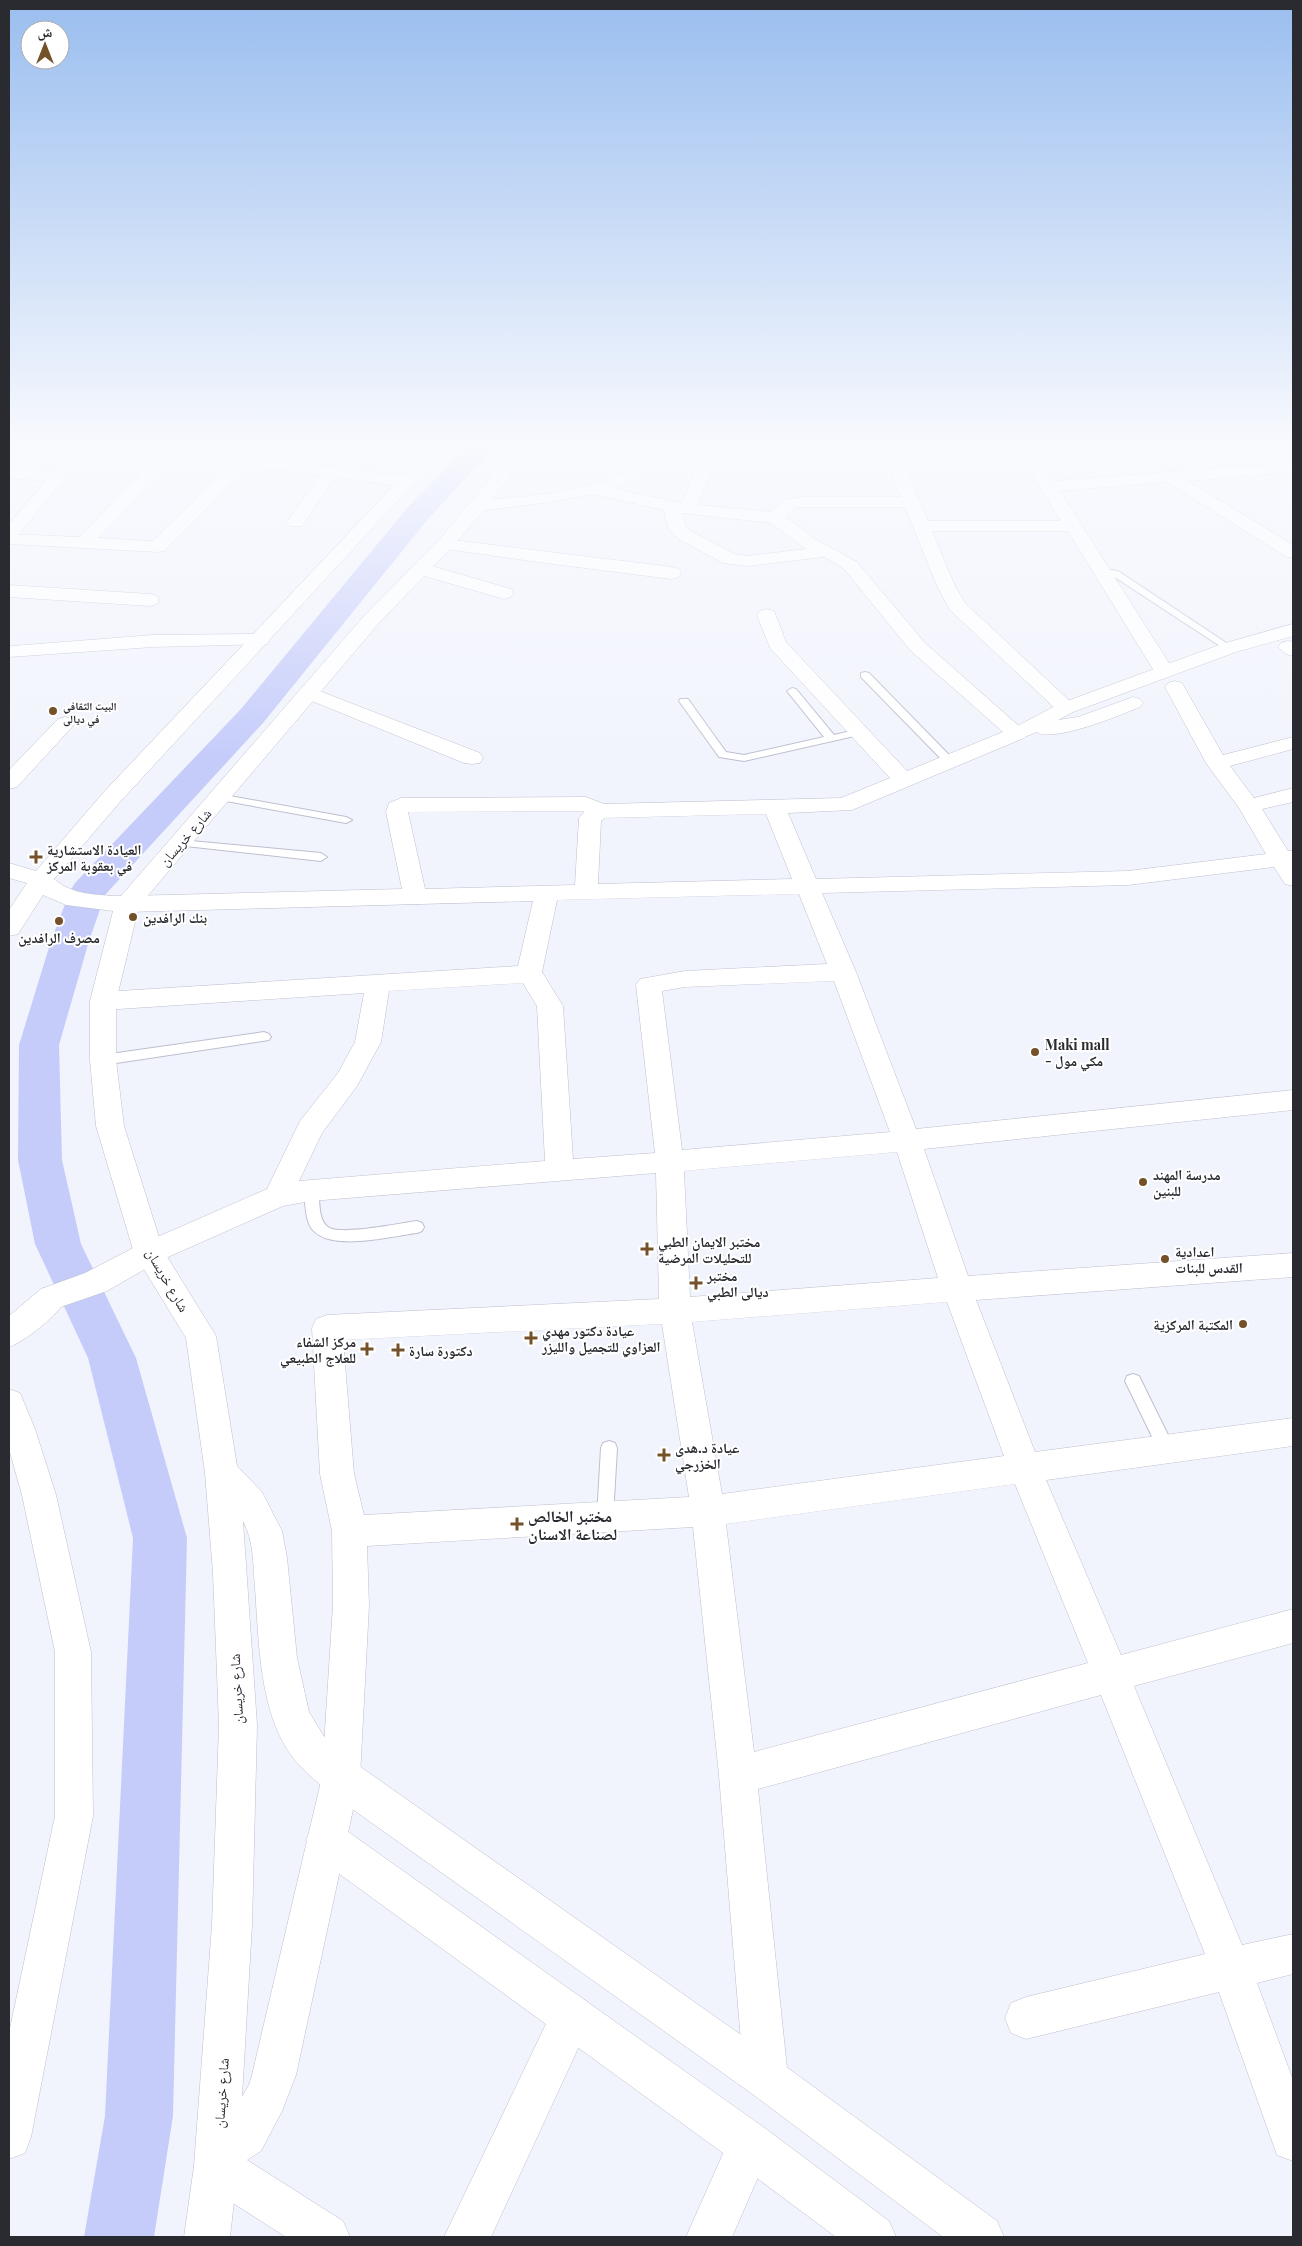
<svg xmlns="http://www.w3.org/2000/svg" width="1302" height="2246" font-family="'Playfair Display','Noto Naskh Arabic',serif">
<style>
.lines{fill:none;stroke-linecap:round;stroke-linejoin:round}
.river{fill:#c5ccfa;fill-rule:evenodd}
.lane-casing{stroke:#bdbfce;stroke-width:2}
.street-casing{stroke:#bdbfce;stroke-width:1}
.secondary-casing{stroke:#bdbfce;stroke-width:1}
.lane{fill:#fff;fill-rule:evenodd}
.street{fill:#fff;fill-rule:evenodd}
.secondary{fill:#fff;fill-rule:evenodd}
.poi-dot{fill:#745129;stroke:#fff;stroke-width:2}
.labels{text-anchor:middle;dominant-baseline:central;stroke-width:4;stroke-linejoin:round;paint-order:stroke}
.far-poi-label{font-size:11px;font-weight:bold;fill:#2a2b30;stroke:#fff;text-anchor:start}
.street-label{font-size:14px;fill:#2a2b30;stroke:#fff}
.poi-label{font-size:14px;font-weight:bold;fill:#2a2b30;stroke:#fff;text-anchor:start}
.near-poi-label{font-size:16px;font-weight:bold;fill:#2a2b30;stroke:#fff;text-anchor:start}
</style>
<rect width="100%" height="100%" fill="#f2f4fd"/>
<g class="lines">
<polygon class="river" points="469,445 496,445 428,519 263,723 105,895 89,941 59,1045 62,1160 81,1244 136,1358 187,1538 173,2116 154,2237 84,2237 105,2116 133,1538 88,1358 35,1244 18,1160 19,1045 51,941 70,891 75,883 241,709 408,507"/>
<g class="lane-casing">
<g id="lane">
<polygon points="1102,569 1118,571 1234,648 1229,651 1226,650 1113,576 1099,574 1099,570"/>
<polygon points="865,672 869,673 954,760 955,762 954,764 946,764 861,677 861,673"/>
<polygon points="792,688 796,689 834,735 859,729 864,732 859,735 744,761 719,757 679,701 680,699 688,699 726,752 744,755 824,737 787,691"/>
<polygon points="219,794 346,817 352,820 346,823 215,799 213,797 215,795"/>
<polygon points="180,840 321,853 327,857 321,861 176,845 174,843 176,841"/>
<polygon points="264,1032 269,1034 271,1037 269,1040 103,1065 98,1063 96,1060 98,1057 103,1055"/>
<path d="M311,1185L316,1186L318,1190C320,1201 318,1220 328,1227C339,1236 401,1223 417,1221L422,1223L424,1227L422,1231L417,1233C390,1236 318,1256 308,1221C305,1211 305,1200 304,1190L306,1186Z"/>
<polygon points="1133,1374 1139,1376 1173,1445 1175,1450 1173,1455 1167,1457 1161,1455 1125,1381 1127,1376"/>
<polygon points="609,1441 615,1443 617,1448 613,1517 611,1522 605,1525 599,1522 597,1517 601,1448 603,1443"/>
</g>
</g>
<g class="street-casing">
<g id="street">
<path d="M147,445H188L241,455L251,445H268L257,457L296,462L313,445H330L313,464L405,477L411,478L413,482L411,486L405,487L335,477L302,526H290L287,522L320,475L249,466L164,551L158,552L9,544V534L79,537L164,451L149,448ZM180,454L233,463L153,541L98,538Z"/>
<path d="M655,445H671C657,471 640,480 612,488L682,503L698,463L700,459H712L714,463L698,505L771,512L784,500L803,497H901L887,462L889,458L1019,456L1012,445H1028L1054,481L1293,462V472L1188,481L1293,545V558L1287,557L1167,482L1060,491L1174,671L1171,675L1164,677L1157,675L1154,671L1068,531H932L955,586L965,603L1073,704L1076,708L1073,712L1066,714L1059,712L950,610L937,586L905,507H803L795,508L786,517L815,539L857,562L924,642L1028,734L1024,738L852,810L788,813L816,879L1128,871L1266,854L1239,808L1206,763L1165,687L1168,683L1175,681L1182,683L1223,755L1293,737V749L1230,766L1254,798L1293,788V802L1262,809L1288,851H1293V886L1285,884L1274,867L1128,885L822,893L856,972L916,1129L1293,1090V1110L924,1149L968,1276L1293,1253V1277L976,1300L1035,1452L1293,1418V1446L1046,1480L1121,1655L1293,1609V1643L1134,1686L1242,1945L1293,1934V1974L1257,1983L1293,2080V2161L1277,2155L1219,1992L1026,2039L1011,2033L1005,2018L1011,2003L1026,1997L1205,1954L1101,1695L758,1789L788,2078L781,2093L766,2100L751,2093L744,2078L719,1775L693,1527L367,1546L369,1605L360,1777L296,2075L282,2111L261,2151L247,2160L343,2221L350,2237H286L200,2182L194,2166L197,2159L195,2154L201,2138L229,2119L249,2085L252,2075L322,1777L333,1605L332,1531L320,1474L312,1328L316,1319L327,1315L659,1299L656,1173L311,1201L283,1206L159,1261L107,1291L52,1310L41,1307L37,1298L41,1289L85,1273L139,1245L267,1189L300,1121L338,1073L355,1042L364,993L103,1010L94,1007L90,1001L94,995L103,992L518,966L533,901L127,912L119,909L115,904L119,899L127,896L402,889L386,812L389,803L401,798L586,797L604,804L841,798L890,778L770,648L757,615L760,611L767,609L774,611L786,642L907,771L1003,732L910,650L845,570L837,564L824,557L747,566L723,563L677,538L668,528L664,510L592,494L544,503L478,511L472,510L469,506L472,502L478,501C526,496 629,491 655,445ZM1026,466L1061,521H928L905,467ZM682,513L771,523L806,549L747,556L734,554L689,530L685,526ZM582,811L584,812L579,818L575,885L425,889L408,812ZM766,814L792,879L598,884L601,821L605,818ZM799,894L827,964L685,971L640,979L636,985L655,1153L573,1159L563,1006L542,972L557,900ZM834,981L890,1132L682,1150L662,991L685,987ZM523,983L537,1006L545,1161L299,1181L322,1133L357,1086L381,1042L389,991ZM897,1152L938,1278L690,1297L684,1171ZM947,1302L1004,1456L722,1494L692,1322ZM662,1324L689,1497L364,1515L354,1474L343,1340ZM1015,1484L1088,1663L754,1752L726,1524Z"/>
<polygon points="1109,445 1241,445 1239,448 1233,450 1133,453 1111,448"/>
<polygon points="9,468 58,472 64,473 66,477 64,481 58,482 9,478"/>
<polygon points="445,539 672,567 679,569 681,573 679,577 672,579 545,563 439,548 436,544 439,540"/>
<polygon points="421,563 511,589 513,593 511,597 504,599 414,573 412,569 414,565"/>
<polygon points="9,585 150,594 157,596 159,600 157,604 150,606 9,597"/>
<polygon points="260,634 267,636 270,640 267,644 153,647 9,657 9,647 12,646 153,635"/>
<polygon points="1288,641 1293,642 1293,656 1286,654 1278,647 1281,643"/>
<polygon points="309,687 480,753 483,758 480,763 472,764 464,763 302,697 299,693 302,689"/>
<polygon points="65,717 72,719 75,723 72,727 17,787 9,789 9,770 58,719"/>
<polygon points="572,1995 587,2001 593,2016 491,2237 444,2237 557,2001"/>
<polygon points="750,2123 766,2129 772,2145 732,2237 686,2237 734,2129"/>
</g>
</g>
<g class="secondary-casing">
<g id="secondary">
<polygon points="76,445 92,445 15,539 9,540 9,524"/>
<path d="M432,445H449L119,803L54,879C72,895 98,895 121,896L365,615L439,540L518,445H534L484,510L451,548L379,623L139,906L116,1001V1060L124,1126L163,1250L216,1336L237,1466L262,1492L282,1531L287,1558L297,1658L309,1712L325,1738L355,1763L781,2063L997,2221L1004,2237H943L751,2093L327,1791C316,1781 304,1771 294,1759C259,1715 259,1642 255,1588C253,1565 254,1541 243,1521L257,1725L252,1925L238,2166L230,2237H184L194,2166L212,1925L219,1725L213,1573L205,1473L186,1338L134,1253L96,1126L90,1060V1001L113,911L66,905L43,895L18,934L9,936V910L27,883L9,878V863L36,871L103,793Z"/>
<path d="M1293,624V636L1236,652L1073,712L1058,720L1078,717L1133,697L1140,699L1143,703L1140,707C1121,715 1053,743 1037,732L1017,740L1010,738L1006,734L1010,730L1059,704L1222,644Z"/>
<path d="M52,1286L63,1289L67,1298C59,1314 26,1341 9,1347V1316L41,1289Z"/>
<polygon points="9,1389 20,1393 35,1429 56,1495 91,1652 93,1816 31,2137 25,2153 9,2159 9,2033 55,1816 55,1652 22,1495 9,1449"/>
<polygon points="326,1820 340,1826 766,2129 889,2221 896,2237 836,2237 734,2161 312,1854 306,1840 312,1826"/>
</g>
</g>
<use href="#lane" class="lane"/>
<use href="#street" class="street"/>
<use href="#secondary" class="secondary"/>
</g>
<linearGradient id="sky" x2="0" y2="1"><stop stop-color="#9abeef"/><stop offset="0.59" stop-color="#f9fafe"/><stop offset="1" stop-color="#f9fafe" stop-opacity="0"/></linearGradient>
<rect width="1302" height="759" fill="url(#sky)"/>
<g class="poi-dot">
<circle cx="53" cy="711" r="5"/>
<path d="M33.5 849.5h5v5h5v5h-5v5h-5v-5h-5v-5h5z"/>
<circle cx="133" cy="917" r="5"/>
<circle cx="59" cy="921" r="5"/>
<circle cx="1035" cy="1052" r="5"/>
<circle cx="1143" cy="1182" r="5"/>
<path d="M644.5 1241.5h5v5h5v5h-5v5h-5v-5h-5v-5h5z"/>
<circle cx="1165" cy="1259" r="5"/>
<path d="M693.5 1275.5h5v5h5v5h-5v5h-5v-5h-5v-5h5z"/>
<circle cx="1243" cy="1324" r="5"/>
<path d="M528.5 1330.5h5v5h5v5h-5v5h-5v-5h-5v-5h5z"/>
<path d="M364.5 1341.5h5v5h5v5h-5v5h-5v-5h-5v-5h5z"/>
<path d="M395.5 1342.5h5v5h5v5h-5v5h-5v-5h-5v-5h5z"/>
<path d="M661.5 1447.5h5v5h5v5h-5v5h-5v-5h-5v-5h5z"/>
<path d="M514.5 1516.5h5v5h5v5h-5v5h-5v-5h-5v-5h5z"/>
</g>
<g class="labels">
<g class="far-poi-label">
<text x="63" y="705">البيت الثقافي<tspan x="63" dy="13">في ديالى</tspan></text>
</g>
<g class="street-label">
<text transform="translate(185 837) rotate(-49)">شارع خريسان</text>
<text transform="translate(168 1280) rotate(60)">شارع خريسان</text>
<text transform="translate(236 1689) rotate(-93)">شارع خريسان</text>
<text transform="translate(221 2093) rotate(-86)">شارع خريسان</text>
</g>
<g class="poi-label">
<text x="47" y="849">العيادة الاستشارية<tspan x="47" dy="16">في بعقوبة المركز</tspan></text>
<text x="143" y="917">بنك الرافدين</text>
<text x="59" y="937" text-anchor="middle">مصرف الرافدين</text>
<text x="1045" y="1044">Maki mall<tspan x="1045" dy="16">- مكي مول</tspan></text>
<text x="1153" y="1174">مدرسة المهند<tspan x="1153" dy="16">للبنين</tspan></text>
<text x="658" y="1241">مختبر الايمان الطبي<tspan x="658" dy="16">للتحليلات المرضية</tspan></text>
<text x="1175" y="1251">اعدادية<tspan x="1175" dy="16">القدس للبنات</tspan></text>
<text x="707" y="1275">مختبر<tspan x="707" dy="16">ديالى الطبي</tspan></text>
<text x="1233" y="1324" text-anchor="end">المكتبة المركزية</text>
<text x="542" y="1330">عيادة دكتور مهدي<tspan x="542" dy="16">العزاوي للتجميل والليزر</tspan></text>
<text x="356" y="1341" text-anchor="end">مركز الشفاء<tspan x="356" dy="16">للعلاج الطبيعي</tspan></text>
<text x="409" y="1350">دكتورة سارة</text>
<text x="675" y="1447">عيادة د.هدى<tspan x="675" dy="16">الخزرجي</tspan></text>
</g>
<g class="near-poi-label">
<text x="528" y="1515">مختبر الخالص<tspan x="528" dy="18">لصناعة الاسنان</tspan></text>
</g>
</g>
<rect width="1302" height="2246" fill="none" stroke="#2a2b30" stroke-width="20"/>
<g transform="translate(45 45)"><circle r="24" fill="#ffffff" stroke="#aaaaac"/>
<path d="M0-4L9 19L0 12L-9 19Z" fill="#745129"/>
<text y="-8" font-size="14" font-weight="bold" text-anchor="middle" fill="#2a2b30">ش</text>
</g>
</svg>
